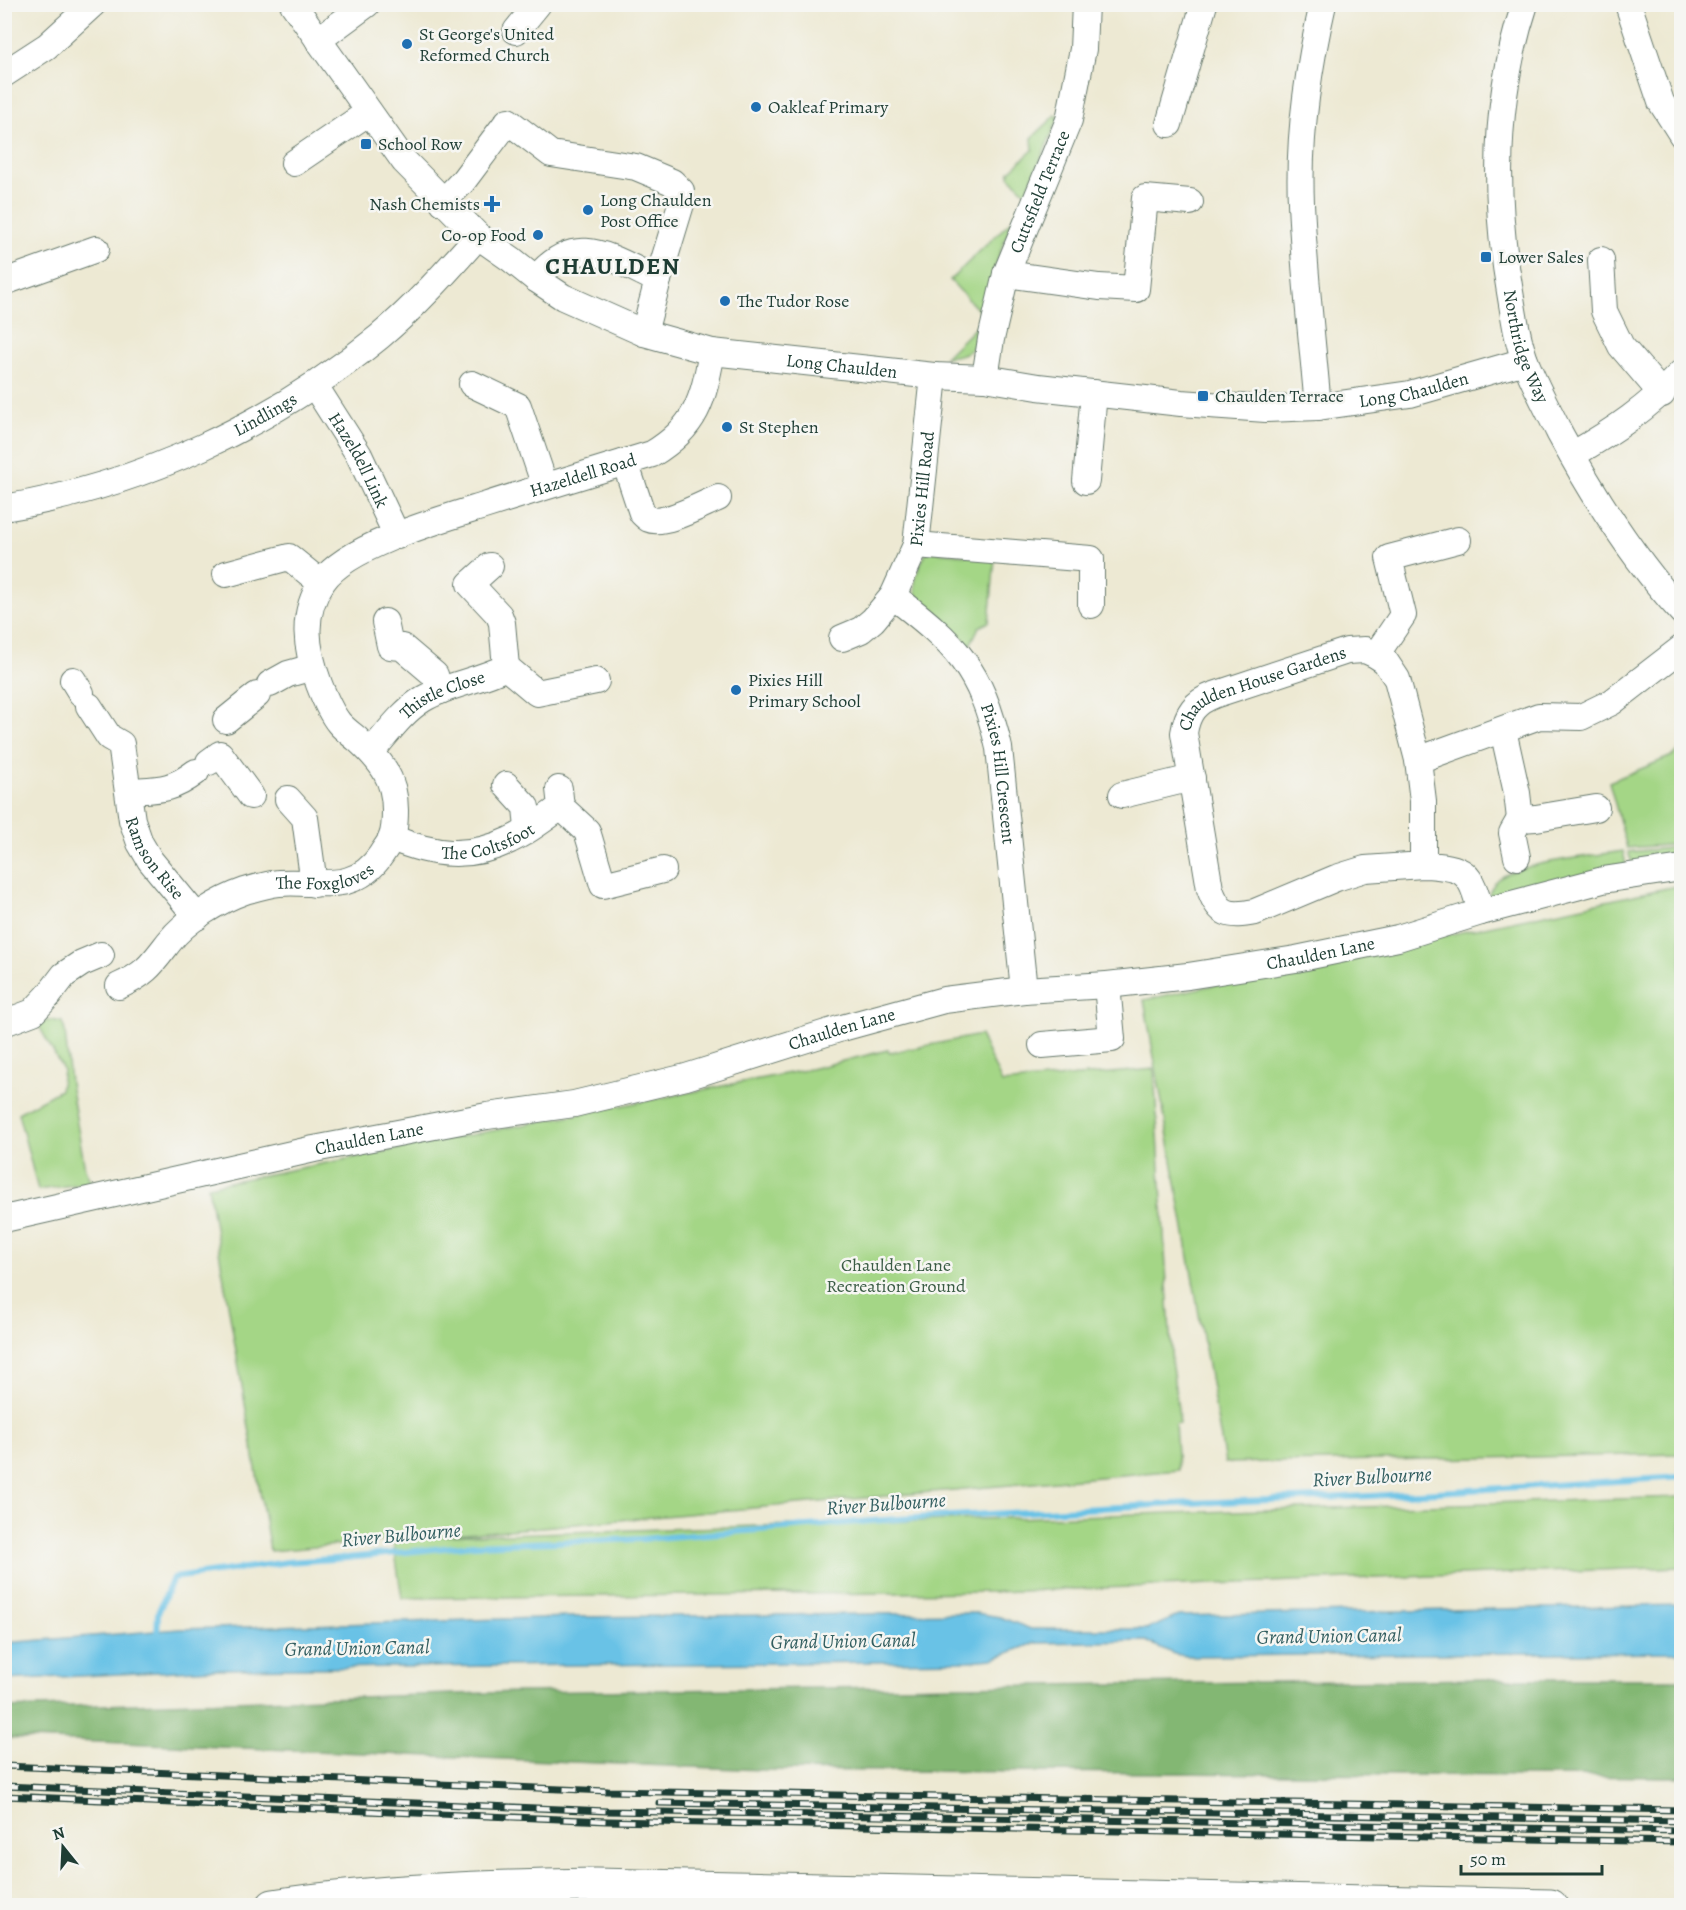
<svg xmlns="http://www.w3.org/2000/svg" width="1686" height="1910" font-family="Alegreya,serif">
<style>
.green{fill:#a4d686;stroke:#628a5d;stroke-width:1.5}
.forest{fill:#83b773;stroke:#517a54;stroke-width:1.5}
.water{fill:#69c2e6;stroke:#44808d;stroke-width:1.5}
.lines{fill:none;stroke-linecap:round;stroke-linejoin:round}
.stream{stroke:#69c2e6;stroke-width:6}
.minor-casing{stroke:#67796c;stroke-width:28}
.highway-casing{stroke:#67796c;stroke-width:35}
.minor{stroke:#fff;stroke-width:26}
.highway{stroke:#fff;stroke-width:33}
.rail-casing{stroke:#1f3d34;stroke-width:7}
.rail{stroke:#f6f6f2;stroke-width:4.5;stroke-dasharray:14;stroke-linecap:butt}
.poi-dot{fill:#1f6fb2;stroke:#f6f6f2;stroke-width:2}
.labels{text-anchor:middle;dominant-baseline:central;stroke-width:5;stroke-linejoin:round;paint-order:stroke}
.poi-label{font-size:18px;fill:#1f3d34;stroke:#f6f6f2;text-anchor:start}
.street-label{font-size:18px;fill:#1f3d34;stroke:#f6f6f2}
.park-label{font-size:18px;fill:#3a5c44;stroke:#f6f6f2}
.water-label{font-size:20px;font-style:italic;fill:#325e60;stroke:#f6f6f2}
.district-label{font-size:24px;font-weight:bold;letter-spacing:1.5px;fill:#1f3d34;stroke:#f6f6f2}
</style>
<rect width="100%" height="100%" fill="#f6f6f2"/>
<filter id="ink" filterUnits="userSpaceOnUse"><feTurbulence type="fractalNoise" baseFrequency=".0167" numOctaves="2"/><feDisplacementMap in="SourceGraphic" scale="12" xChannelSelector="R" yChannelSelector="G"/><feConvolveMatrix kernelMatrix="1 2 1 2 8 2 1 2 1" color-interpolation-filters="sRGB"/></filter>
<filter id="wash" filterUnits="userSpaceOnUse"><feTurbulence type="fractalNoise" baseFrequency=".008" numOctaves="4" result="noise"/><feDisplacementMap in="SourceGraphic" scale="24" xChannelSelector="R" yChannelSelector="G"/><feGaussianBlur stdDeviation="1.35" result="paint"/><feColorMatrix in="noise" values="0 0 0 0 0 0 0 0 0 0 0 0 0 0 0 0 0 1.4 0 .05"/><feComposite in="paint" operator="in"/></filter>
<g filter="url(#wash)">
<rect width="100%" height="100%" fill="#ede9d3"/>
<g class="green">
<polygon points="1056,115 1059,117 1026,193 1009,176 1010,171 1033,150 1032,138"/>
<path d="M1014,218C1000,249 990,280 982,314L950,280Z"/>
<path d="M982,321C975,347 975,355 945,357Z"/>
<path d="M927,551L995,558L989,622L979,627L969,647L959,634L918,599C910,582 919,567 927,551Z"/>
<polygon points="1681,749 1681,844 1627,848 1609,782 1672,756"/>
<polygon points="1681,847 1681,860 1633,865 1628,852"/>
<path d="M1623,851L1626,865L1486,904C1488,895 1491,885 1499,879C1519,862 1595,856 1623,851Z"/>
<polygon points="1681,885 1681,1454 1225,1463 1144,1000"/>
<polygon points="51,1020 62,1022 65,1031 70,1083 85,1169 89,1178 96,1184 80,1184 38,1190 18,1113 60,1090 63,1070 38,1024"/>
<polygon points="980,1035 1002,1083 1154,1069 1172,1367 1180,1423 1175,1424 1178,1470 442,1536 1681,1497 1681,1567 993,1592 402,1598 393,1540 270,1551 208,1186 810,1069 888,1050 889,1053"/>
</g>
<polygon class="forest" points="1488,1679 1681,1679 1681,1777 761,1770 4,1738 5,1708 519,1692"/>
<polygon class="water" points="1682,1605 1681,1652 1187,1656 1174,1654 1146,1641 1034,1643 993,1659 969,1661 215,1669 4,1680 5,1643 180,1629 571,1617 976,1613 1000,1617 1031,1629 1148,1629 1178,1616"/>
<g class="lines">
<polyline class="stream" points="157,1637 158,1613 173,1578 288,1562 347,1558 473,1545 642,1539 898,1519 1192,1503 1371,1496 1682,1477"/>
</g>
</g>
<g filter="url(#ink)">
<g class="lines">
<g class="minor-casing">
<g id="minor">
<path id="s1" d="M293,4L404,161L478,236L511,259L536,279L563,297L644,333L712,352L934,376L985,378L1038,387L1181,403L1266,409L1318,407L1410,394L1525,361"/>
<path id="s2" d="M1525,4C1494,98 1493,195 1510,292C1514,315 1517,341 1526,363C1535,386 1548,409 1559,432C1593,495 1633,559 1682,612"/>
<polyline points="1628,4 1661,102 1682,135"/>
<polyline points="516,31 538,4"/>
<polyline points="318,40 367,4"/>
<polyline points="4,74 47,46 93,4"/>
<polyline points="1169,124 1204,4"/>
<polyline points="294,163 369,112"/>
<polyline points="443,202 463,181 508,121 551,154 636,167 672,182 681,191 681,204 658,280"/>
<polyline points="1601,260 1604,311 1621,346 1662,394"/>
<polyline points="1006,274 1099,287 1136,289 1145,198 1190,202"/>
<path d="M536,279C576,229 612,259 658,280L644,333"/>
<polyline points="4,282 96,249"/>
<path id="s3" d="M985,378L991,339L1006,274L1069,120L1083,49L1085,4"/>
<polyline points="472,384 518,406 545,486"/>
<path id="s4" d="M315,386L359,455L397,536"/>
<path d="M1318,407C1312,339 1304,271 1301,203C1298,136 1308,69 1323,4"/>
<path d="M1572,455C1614,431 1648,408 1682,372"/>
<path d="M625,462L642,513C644,515 647,518 649,519C664,526 703,504 718,498"/>
<polyline points="1086,481 1094,393"/>
<path id="s5" d="M4,508C142,485 271,425 379,337C415,307 447,271 478,236"/>
<polyline points="916,545 1091,559 1091,605"/>
<polyline points="226,574 289,557 321,583"/>
<path id="s6" d="M893,596C956,644 981,669 999,748L1024,990"/>
<polyline points="385,622 390,646 402,647 435,675 440,691"/>
<path id="s7" d="M842,638L861,630L873,620L893,596L916,545L934,376"/>
<polyline points="1376,655 1403,615 1389,558 1458,540"/>
<polyline points="506,667 537,693 596,681"/>
<polyline points="73,680 81,693"/>
<polyline points="270,684 288,674 313,667"/>
<path id="s8" d="M89,706L109,737L121,744L132,820L140,843L150,860L197,917"/>
<polyline points="226,720 257,695"/>
<polyline points="1503,730 1517,793 1520,819 1536,818 1596,808"/>
<path id="s9" d="M371,752C387,734 402,712 423,699C448,684 479,681 506,667L502,623L499,615L470,584L490,566"/>
<polyline points="1418,760 1539,716 1581,717 1612,702 1682,648"/>
<polyline points="209,762 220,754 251,796"/>
<polyline points="506,785 526,807 528,829"/>
<path d="M129,791C159,789 171,791 196,772"/>
<polyline points="1122,795 1192,778"/>
<polyline points="288,799 305,818 314,884"/>
<polyline points="561,807 587,831 603,885 663,870"/>
<path id="s10" d="M392,838C433,855 468,860 510,840C528,832 545,818 561,807L559,789"/>
<polyline points="1517,857 1512,833 1520,819"/>
<path id="s11" d="M1423,865L1365,869L1336,878L1255,912C1229,917 1219,915 1210,889L1184,733C1187,713 1195,702 1214,695L1347,651L1365,650L1376,655L1385,661L1397,679L1418,760L1423,801V865C1466,867 1470,871 1481,912"/>
<path id="s12" d="M119,986C146,974 152,964 169,942C186,920 219,900 245,891C255,888 268,884 279,883C318,880 354,895 381,855C384,850 389,844 391,839C395,831 395,818 395,810C395,777 380,760 357,739C351,734 344,729 339,723C330,712 324,697 319,684C306,649 300,614 323,581C347,546 442,519 484,506C540,488 596,471 652,454C697,427 703,400 712,352"/>
<polyline points="4,1023 33,1012 48,996 64,975 82,963 101,955"/>
<polyline points="1042,1045 1112,1039 1107,985"/>
<path id="s13" d="M4,1219L314,1149L487,1116L574,1104L686,1077L842,1028L944,1000L1024,990L1107,985L1188,976L1296,959L1398,938L1481,912L1603,880L1682,868"/>
</g>
</g>
<g class="highway-casing">
<path id="highway" d="M273,1906C379,1890 488,1887 595,1885L1551,1906"/>
</g>
<use href="#minor" class="minor"/>
<use href="#highway" class="highway"/>
<g class="rail-casing">
<g id="rail">
<polyline points="4,1766 608,1791 1682,1810"/>
<polyline points="4,1786 607,1811 1682,1831"/>
<polyline points="4,1796 607,1821 1682,1842"/>
<polyline points="659,1803 1682,1821"/>
</g>
</g>
<use href="#rail" class="rail"/>
</g>
</g>
<g class="poi-dot">
<circle cx="407" cy="44" r="6"/>
<circle cx="756" cy="107" r="6"/>
<rect x="360" y="138" width="12" height="12" rx="3"/>
<path d="M489 195h6v6h6v6h-6v6h-6v-6h-6v-6h6z"/>
<circle cx="588" cy="210" r="6"/>
<circle cx="538" cy="235" r="6"/>
<rect x="1480" y="251" width="12" height="12" rx="3"/>
<circle cx="725" cy="301" r="6"/>
<rect x="1197" y="390" width="12" height="12" rx="3"/>
<circle cx="727" cy="427" r="6"/>
<circle cx="736" cy="690" r="6"/>
</g>
<g class="labels">
<g class="poi-label">
<text x="419" y="34">St George's United<tspan x="419" dy="21">Reformed Church</tspan></text>
<text x="768" y="107">Oakleaf Primary</text>
<text x="378" y="144">School Row</text>
<text x="600" y="200">Long Chaulden<tspan x="600" dy="21">Post Office</tspan></text>
<text x="480" y="204" text-anchor="end">Nash Chemists</text>
<text x="526" y="235" text-anchor="end">Co-op Food</text>
<text x="1498" y="257">Lower Sales</text>
<text x="737" y="301">The Tudor Rose</text>
<text x="1215" y="396">Chaulden Terrace</text>
<text x="739" y="427">St Stephen</text>
<text x="748" y="680">Pixies Hill<tspan x="748" dy="21">Primary School</tspan></text>
</g>
<g class="street-label">
<text stroke="none"><textPath href="#s3" startOffset="195">Cuttsfield Terrace</textPath></text>
<text stroke="none"><textPath href="#s2" startOffset="348">Northridge Way</textPath></text>
<text stroke="none"><textPath href="#s1" startOffset="692">Long Chaulden</textPath></text>
<text stroke="none"><textPath href="#s1" startOffset="1268">Long Chaulden</textPath></text>
<text stroke="none"><textPath href="#s5" startOffset="279">Lindlings</textPath></text>
<text stroke="none"><textPath href="#s4" startOffset="86">Hazeldell Link</textPath></text>
<text stroke="none"><textPath href="#s12" startOffset="898">Hazeldell Road</textPath></text>
<text stroke="none"><textPath href="#s7" startOffset="180">Pixies Hill Road</textPath></text>
<text stroke="none"><textPath href="#s11" startOffset="489">Chaulden House Gardens</textPath></text>
<text stroke="none"><textPath href="#s9" startOffset="94">Thistle Close</textPath></text>
<text stroke="none"><textPath href="#s6" startOffset="216">Pixies Hill Crescent</textPath></text>
<text stroke="none"><textPath href="#s10" startOffset="100">The Coltsfoot</textPath></text>
<text stroke="none"><textPath href="#s8" startOffset="172">Ramson Rise</textPath></text>
<text stroke="none"><textPath href="#s12" startOffset="242">The Foxgloves</textPath></text>
<text stroke="none"><textPath href="#s13" startOffset="1346">Chaulden Lane</textPath></text>
<text stroke="none"><textPath href="#s13" startOffset="860">Chaulden Lane</textPath></text>
<text stroke="none"><textPath href="#s13" startOffset="374">Chaulden Lane</textPath></text>
</g>
<g class="park-label">
<text x="896" y="1265">Chaulden Lane<tspan x="896" dy="21">Recreation Ground</tspan></text>
</g>
<g class="water-label">
<text transform="translate(1372 1477) rotate(-3)">River Bulbourne</text>
<text transform="translate(886 1504) rotate(-4)">River Bulbourne</text>
<text transform="translate(401 1535) rotate(-5)">River Bulbourne</text>
<text transform="translate(1329 1636) rotate(-1)">Grand Union Canal</text>
<text transform="translate(843 1641) rotate(-1)">Grand Union Canal</text>
<text transform="translate(357 1648) rotate(-1)">Grand Union Canal</text>
</g>
<g class="district-label">
<text x="613" y="266">CHAULDEN</text>
</g>
</g>
<rect width="1686" height="1910" fill="none" stroke="#f6f6f2" stroke-width="24"/>
<g transform="translate(63 1847) rotate(342)" stroke="#f6f6f2" stroke-width="4.5" paint-order="stroke">
<path d="M0-4.5L10 22L0 15L-10 22Z" fill="#1f3d34"/>
<text y="-9" font-size="16" font-weight="bold" text-anchor="middle" fill="#1f3d34">N</text>
</g>
<path d="M1461 1865v9h141v-9" fill="none" stroke="#1f3d34" stroke-width="3"/>
<text x="1470" y="1865" font-size="18" fill="#1f3d34" stroke="#f6f6f2" stroke-width="4.5" paint-order="stroke">50 m</text>
</svg>
